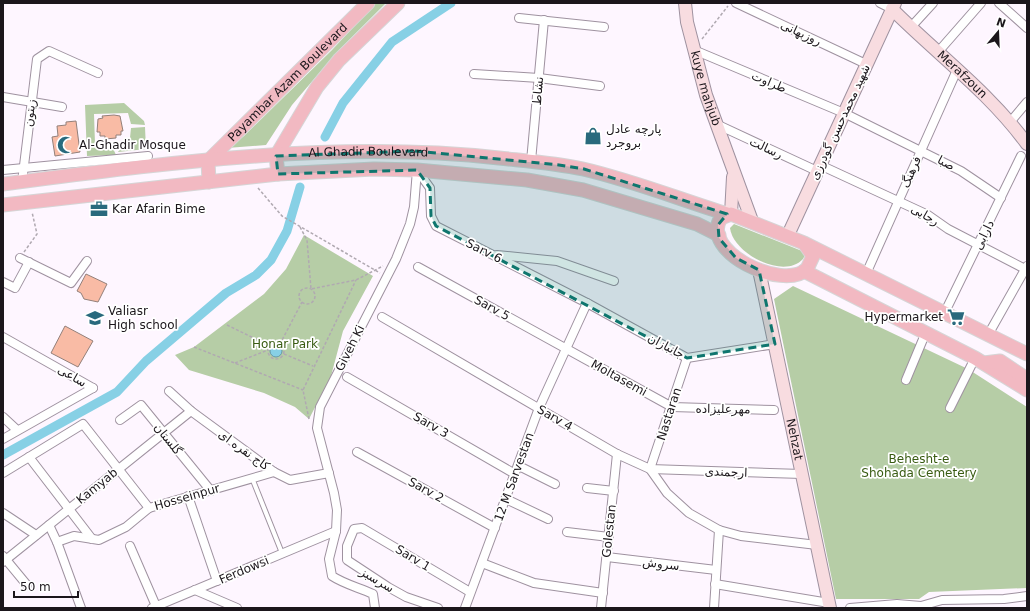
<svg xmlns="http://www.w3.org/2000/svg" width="1030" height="611" font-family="'DejaVu Sans',Cairo,sans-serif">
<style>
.green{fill:#b6cda6}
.water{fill:#87d0e5;stroke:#6798a8}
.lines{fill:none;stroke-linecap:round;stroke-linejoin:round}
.canal{stroke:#87d0e5;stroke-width:9}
.building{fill:#f9bba5;stroke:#93807a}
.lane-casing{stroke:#9f92a0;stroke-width:6}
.street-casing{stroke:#9f92a0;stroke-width:10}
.secondary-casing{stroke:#9f92a0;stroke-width:14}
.primary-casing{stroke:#d6d5d6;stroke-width:15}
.path{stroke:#b0a9b1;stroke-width:1.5;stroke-dasharray:3 2;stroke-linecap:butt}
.lane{stroke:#fff;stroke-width:4}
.street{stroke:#fff;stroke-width:8}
.secondary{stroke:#f8dce0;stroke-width:12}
.primary{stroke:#f2b9c2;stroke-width:13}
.marked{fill:#0f766e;fill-opacity:0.2;stroke:#0f766e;stroke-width:3;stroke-dasharray:8 5;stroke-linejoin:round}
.labels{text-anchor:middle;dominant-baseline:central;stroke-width:3.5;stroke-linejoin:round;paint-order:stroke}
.street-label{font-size:12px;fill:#1b161b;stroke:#fff}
.poi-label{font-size:12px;fill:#1b161b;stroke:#fff;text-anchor:start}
.park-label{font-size:12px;fill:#385b11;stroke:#fff}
</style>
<rect width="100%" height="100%" fill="#fef6ff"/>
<g class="green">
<polygon points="376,3 386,3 337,52 292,105 266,145 227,148 244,136 332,50"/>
<polygon points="124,103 144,121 145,125 131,124 128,113 94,114 95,144 111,144 116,155 87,156 85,105"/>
<polygon points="145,127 146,149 118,152 123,144 130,138 131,128"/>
<path d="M734,224L802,251L805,255L803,259C784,280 733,254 730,228Z"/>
<polygon points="304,235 373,276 343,331 331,376 309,419 295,407 264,393 189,370 175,355 194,347 264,294 286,269"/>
<polygon points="793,286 968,369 1027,407 1027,588 929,592 919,599 836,599 774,299"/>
</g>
<circle class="water" cx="276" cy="351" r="6"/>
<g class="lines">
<g class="canal">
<polyline points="325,137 343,103 392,42 451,3"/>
<polyline points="3,455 117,392 146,361 226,293 256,275 271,260 287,231 300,187"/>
</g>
</g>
<g class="building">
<polygon points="114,115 120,116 123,131 121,131 121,135 116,135 116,138 105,139 105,136 100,136 100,132 97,132 98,119 103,118 102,116"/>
<polygon points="76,121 80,152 55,156 52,137 58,136 57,126 66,125 66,122"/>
<polygon points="86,274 107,284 98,302 84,299 81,293 77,291"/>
<polygon points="65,326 93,341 78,367 51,353"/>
</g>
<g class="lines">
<g class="lane-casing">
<polyline id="lane" points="252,478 282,553"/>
</g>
<g class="street-casing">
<g id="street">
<polyline points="736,3 866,64"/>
<polyline points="880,3 892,9"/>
<polyline points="999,3 1027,28"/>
<polyline points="519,18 604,27"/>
<polyline points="911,27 933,3"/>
<polyline points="694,50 844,113 961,171 1001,198"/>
<polyline points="938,52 981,3"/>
<polyline points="474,74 539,78 600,86"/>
<polyline points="3,97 62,107"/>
<polyline points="1011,121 1027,102"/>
<polyline points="716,124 817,171"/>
<polyline points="531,161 544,20"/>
<polyline points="820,165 928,215 948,229 1027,270"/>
<polyline points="3,170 148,156"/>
<polyline points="417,170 430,188 431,216 436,226 587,303 687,358 775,344"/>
<polyline points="22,182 37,59 49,51 98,73"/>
<polyline points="497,255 557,261 614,281"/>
<polyline points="20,258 71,283 87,261"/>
<polyline points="418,267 672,407 774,410"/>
<polyline points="866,274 957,70"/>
<polyline points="3,282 15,288 29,262"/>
<polyline points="944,314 1021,156"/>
<polyline points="382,317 617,454 650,469 667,493 689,513 719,530 741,536 817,545"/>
<polyline points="988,335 1027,266"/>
<polyline points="3,337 93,388"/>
<polyline points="687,358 650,469 802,474"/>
<polyline points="347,377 515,474"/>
<polyline points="906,380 926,332"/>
<polyline points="169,391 191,411 274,472 290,480 329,473"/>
<polyline points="950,408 975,358"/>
<polyline points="3,417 17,430"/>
<polyline points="120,420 141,405 211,491"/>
<polyline points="3,439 93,388"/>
<polyline points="357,452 495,528"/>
<polyline points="29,457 92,539"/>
<polyline points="519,466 555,484"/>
<polyline points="3,473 83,424 149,508"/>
<polyline points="587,488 614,491"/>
<polyline points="188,496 217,581"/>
<polyline points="506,499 548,519"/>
<polyline points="3,513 36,535"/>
<polyline points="49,525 57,542 74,536 99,540 126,527 149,508 274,472"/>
<polyline points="567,532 609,537"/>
<polyline points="57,542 81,608"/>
<polyline points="130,546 156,606"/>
<polyline points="3,556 27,585"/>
<polyline points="607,557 716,570"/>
<polyline points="3,562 191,411"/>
<polyline points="482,563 534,583 603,593"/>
<polyline points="715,584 829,603"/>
<polyline points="195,590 237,608"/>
<polyline points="152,608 336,531"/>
<path d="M375,608L373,594C360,588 344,584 332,576L329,559L336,531L337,510L334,493L317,428L320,407L396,259L410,224L414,207L417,170"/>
<polyline points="438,608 406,597 388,587 347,560 347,546 354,529 362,528 470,592"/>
<polyline points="465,608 539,408 587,303"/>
<polyline points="601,608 617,454"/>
<polyline points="714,608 719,530"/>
<polyline points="850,608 897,604 921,606 942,600 1004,599 1027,596"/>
</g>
</g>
<g class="secondary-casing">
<g id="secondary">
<path id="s1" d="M685,3L687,22L706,95L752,221"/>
<path id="s2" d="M892,9C937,54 989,92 1027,144"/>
<polyline points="731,214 733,177"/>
<polyline points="788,235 895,3"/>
<path id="s3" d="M759,270L830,608"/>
</g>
</g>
<g class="primary-casing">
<g id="primary">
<polyline points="278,174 276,156 317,87 339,60 398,3"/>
<path id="s4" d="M209,182L208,161L368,3"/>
<path id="s5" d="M3,184C167,163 334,140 499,158C527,161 555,163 583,169C631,180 679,199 727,214"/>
<polyline points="3,205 278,174 374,169 417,170 527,180 583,190 697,224 719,235"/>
<path d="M804,243L813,256L807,269C783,292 699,251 721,218L731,214L804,243L1027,354"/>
<polyline points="804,271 975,358 1027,390"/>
<polyline points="984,363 1000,361 1027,379"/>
</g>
</g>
<g class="path">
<polyline points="702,39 728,6"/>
<polyline points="258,188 282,216 380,273"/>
<polyline points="300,227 307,240 311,289 356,280 383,266"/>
<polyline points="24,252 37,234 32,212"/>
<circle cx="307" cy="296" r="8"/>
<polyline points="227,325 270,346"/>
<circle cx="276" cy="351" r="8"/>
<polyline points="280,344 302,302"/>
<polyline points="194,347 303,390"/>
<polyline points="284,354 313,366"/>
<polyline points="235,363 268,350"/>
<polyline points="309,419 303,390 356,280"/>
</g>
<use href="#lane" class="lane"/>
<use href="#street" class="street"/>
<use href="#secondary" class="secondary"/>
<use href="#primary" class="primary"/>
</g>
<path class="marked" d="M415,151L559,165L584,169L727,214L718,225L719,238L736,258L759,270L775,344L687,358L436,226L431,216L430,188L417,170L278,174L276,156Z"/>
<defs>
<g id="shop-bare" transform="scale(1.38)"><path d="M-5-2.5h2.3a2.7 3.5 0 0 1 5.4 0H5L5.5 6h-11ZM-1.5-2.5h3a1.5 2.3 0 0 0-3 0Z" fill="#296a7d" stroke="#fff" stroke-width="2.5" paint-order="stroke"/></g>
<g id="mosque-bare" transform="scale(1.38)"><path d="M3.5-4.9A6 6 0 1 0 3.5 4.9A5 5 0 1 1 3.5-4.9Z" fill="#296a7d" stroke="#fff" stroke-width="2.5" paint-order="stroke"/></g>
<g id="office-bare" transform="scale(1.38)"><path d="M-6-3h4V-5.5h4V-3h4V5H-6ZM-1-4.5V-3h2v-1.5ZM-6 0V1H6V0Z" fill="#296a7d" stroke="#fff" stroke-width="2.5" paint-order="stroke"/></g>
<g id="supermarket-bare" transform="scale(1.38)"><path d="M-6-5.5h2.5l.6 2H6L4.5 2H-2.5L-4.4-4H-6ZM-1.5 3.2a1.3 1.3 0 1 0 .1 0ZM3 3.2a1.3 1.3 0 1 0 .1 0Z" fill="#296a7d" stroke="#fff" stroke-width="2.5" paint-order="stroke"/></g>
<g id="school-bare" transform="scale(1.38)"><path d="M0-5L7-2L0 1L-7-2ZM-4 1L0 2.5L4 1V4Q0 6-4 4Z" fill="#296a7d" stroke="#fff" stroke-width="2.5" paint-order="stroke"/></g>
</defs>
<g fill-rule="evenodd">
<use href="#shop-bare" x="593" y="136"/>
<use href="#mosque-bare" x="66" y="145"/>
<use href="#office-bare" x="99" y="209"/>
<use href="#supermarket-bare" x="956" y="317"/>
<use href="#school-bare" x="95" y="318"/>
</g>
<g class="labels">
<g class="street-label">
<text transform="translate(801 33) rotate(25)">روزبهانی</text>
<text stroke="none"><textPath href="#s2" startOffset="96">Merafzoun</textPath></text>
<text stroke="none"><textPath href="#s4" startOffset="133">Payambar Azam Boulevard</textPath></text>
<text transform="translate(769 82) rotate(23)">طراوت</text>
<text stroke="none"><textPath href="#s1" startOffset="88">kuye mahjub</textPath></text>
<text transform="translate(538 91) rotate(-85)">نشاط</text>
<text transform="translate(30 113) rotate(-83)">زیتون</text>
<text transform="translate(840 122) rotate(-65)">شهید محمدحسن گودرزی</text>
<text transform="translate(766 148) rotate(25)">رسالت</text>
<text stroke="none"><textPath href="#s5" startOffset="367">Al Ghadir Boulevard</textPath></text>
<text transform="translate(946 163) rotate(27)">صبا</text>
<text transform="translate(911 172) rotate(-66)">فرهنگ</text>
<text transform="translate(925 215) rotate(30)">رجایی</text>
<text transform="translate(984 235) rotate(-64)">دارابی</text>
<text transform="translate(484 251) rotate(27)">Sarv 6</text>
<text transform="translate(492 308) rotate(29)">Sarv 5</text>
<text transform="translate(666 346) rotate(28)">جانبازان</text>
<text transform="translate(350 348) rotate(-63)">Giveh Ki</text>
<text transform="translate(72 376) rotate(30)">ساعی</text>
<text transform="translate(619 378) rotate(29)">Moltasemi</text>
<text transform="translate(723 409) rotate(1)">مهرعلیزاده</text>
<text transform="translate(669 414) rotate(-72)">Nastaran</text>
<text transform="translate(555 418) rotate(30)">Sarv 4</text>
<text transform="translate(431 425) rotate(30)">Sarv 3</text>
<text transform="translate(168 439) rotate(51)">گلستان</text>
<text stroke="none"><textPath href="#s3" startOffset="173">Nehzat</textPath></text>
<text transform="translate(244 450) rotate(36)">کاج نقره ای</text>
<text transform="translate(726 472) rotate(2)">ارجمندی</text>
<text transform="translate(514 477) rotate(-70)">12 M Sarvestan</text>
<text transform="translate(97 486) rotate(-39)">Kamyab</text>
<text transform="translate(426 490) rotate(29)">Sarv 2</text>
<text transform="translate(187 497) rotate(-16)">Hosseinpur</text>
<text transform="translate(609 531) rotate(-84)">Golestan</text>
<text transform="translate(413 558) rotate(31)">Sarv 1</text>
<text transform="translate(661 564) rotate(7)">سروش</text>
<text transform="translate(244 570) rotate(-23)">Ferdowsi</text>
<text transform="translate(377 580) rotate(31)">سرسبز</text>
</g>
<g class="poi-label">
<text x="606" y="129">پارچه عادل<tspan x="606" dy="14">بروجرد</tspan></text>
<text x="79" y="145">Al-Ghadir Mosque</text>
<text x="112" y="209">Kar Afarin Bime</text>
<text x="108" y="311">Valiasr<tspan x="108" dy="14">High school</tspan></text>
<text x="943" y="317" text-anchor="end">Hypermarket</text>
</g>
<g class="park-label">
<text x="285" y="344">Honar Park</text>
<text x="919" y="459">Behesht-e<tspan x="919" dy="14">Shohada Cemetery</tspan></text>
</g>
</g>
<rect width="1030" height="611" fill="none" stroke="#1b161b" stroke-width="8"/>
<g transform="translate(998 32) rotate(19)" stroke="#ffffff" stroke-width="3" paint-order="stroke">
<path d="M0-3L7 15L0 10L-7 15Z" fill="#1b161b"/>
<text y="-6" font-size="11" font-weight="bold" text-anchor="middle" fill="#1b161b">N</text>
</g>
<path d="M14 591v6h64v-6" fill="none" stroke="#1b161b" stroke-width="2"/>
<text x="20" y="591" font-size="12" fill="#1b161b" stroke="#ffffff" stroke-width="3" paint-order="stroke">50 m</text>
</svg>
